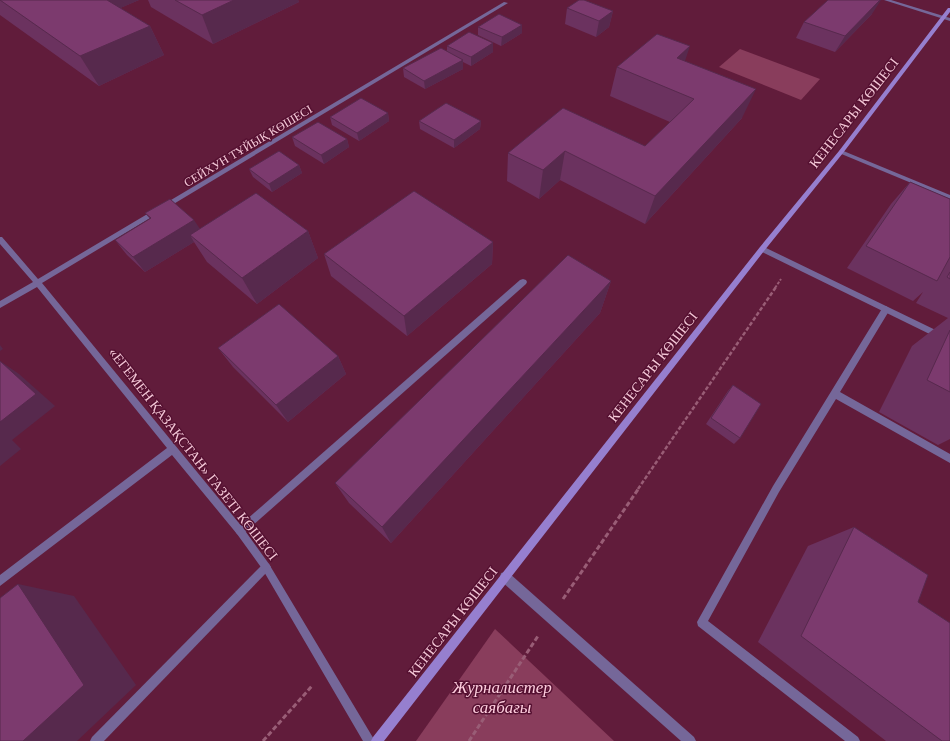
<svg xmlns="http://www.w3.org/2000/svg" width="950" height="741" font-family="'Times New Roman',serif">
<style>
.green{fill:#893d5c}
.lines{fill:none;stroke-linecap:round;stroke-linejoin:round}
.path-far2{stroke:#995d76;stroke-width:2;stroke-dasharray:3 1.5;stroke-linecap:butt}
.path-far1{stroke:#995d76;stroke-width:2.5;stroke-dasharray:4 2;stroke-linecap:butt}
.path{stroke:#995d76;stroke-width:3;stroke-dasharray:5 2.5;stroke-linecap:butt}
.service{fill:#756799;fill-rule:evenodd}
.minor{fill:#756799;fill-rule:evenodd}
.tertiary{fill:#756799;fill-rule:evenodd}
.secondary{fill:#967fcf;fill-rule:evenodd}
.wall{fill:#6b325f}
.shaded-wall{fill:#57294d}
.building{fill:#7c3a6e;stroke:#57294d}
.labels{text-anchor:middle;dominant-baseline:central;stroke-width:3;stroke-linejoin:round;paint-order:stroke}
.far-street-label{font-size:12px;fill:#f5c9d8;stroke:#551031}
.street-label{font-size:14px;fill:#f5c9d8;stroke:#551031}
.near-park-label{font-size:17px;font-style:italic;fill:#fecede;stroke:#551031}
</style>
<rect width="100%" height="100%" fill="#611c3b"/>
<g class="green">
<polygon points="740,49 820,79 801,100 719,67"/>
<polygon points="495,629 614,741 416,741"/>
</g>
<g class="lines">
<polyline class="path-far2" points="775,288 781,279"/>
<polyline class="path-far1" points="638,489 776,287"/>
<g class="path">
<polyline points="563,599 639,488"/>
<polyline points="263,741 312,686"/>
<polyline points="469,741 538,636"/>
</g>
<g class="service">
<polygon points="841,150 950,195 950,199 839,153 839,151"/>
<polygon points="523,279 526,280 527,282 526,284 243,534 240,536 237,534 235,531 237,528 520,280"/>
<polygon points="886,306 890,309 889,311 840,392 950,454 950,463 836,399 779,492 708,621 858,737 860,741 845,741 698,626 697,622 773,486 883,307"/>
<polygon points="266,562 269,564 271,567 269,570 104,741 90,741 92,737 263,564"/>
</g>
<g class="minor">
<polygon points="504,2 508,3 42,283 243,528 269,564 375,741 363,741 263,570 237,534 172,455 0,586 0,575 167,448 37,287 0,308 0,301 33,282 0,244 0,237 2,237 38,279"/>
<polygon points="762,246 950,337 950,344 760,251 759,249"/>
<polygon points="505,572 509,573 694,737 696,741 681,741 501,581 500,577 501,573"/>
</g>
<polygon class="tertiary" points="884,0 891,0 950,18 950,21"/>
<polygon class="secondary" points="948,8 950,8 950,12 843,153 764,251 384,741 371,741 373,737 760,247 839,151"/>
</g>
<g class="wall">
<polygon points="0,0 139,0 120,8 150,26 164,55 99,86 0,15"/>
<polygon points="148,0 298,0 299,2 213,44 151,7"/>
<polygon points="567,8 613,11 609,27 596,37 565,24"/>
<polygon points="872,14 835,52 796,38 804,22"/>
<polygon points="478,27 522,33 501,46 478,35"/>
<polygon points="447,46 493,52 471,66 463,62 463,69 425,89 404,77 403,68 447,51"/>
<polygon points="685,62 742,118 645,224 560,180 539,199 507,181 508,153 645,146 670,122 610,96 617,67"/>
<polygon points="388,113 389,121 359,141 332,125 330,117"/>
<polygon points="419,121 481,121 480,129 454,148 420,129"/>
<polygon points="292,137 347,139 349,147 324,164 295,146"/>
<polygon points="299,165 302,173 272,192 253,177 249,169"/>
<polygon points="910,182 950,199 950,439 938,445 879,412 912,346 948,318 916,303 923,292 913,301 847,268 891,204"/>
<polygon points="145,213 200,229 308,231 318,258 257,304 207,262 194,242 145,272 127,255 115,240 150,219"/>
<polygon points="493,242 492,264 407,336 331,276 324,254"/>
<polygon points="611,281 600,313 391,543 349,503 335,483"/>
<polygon points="218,348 338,356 346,374 288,422 233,367"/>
<polygon points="733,385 740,438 734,444 706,424 728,391"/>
<polygon points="854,527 950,741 886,741 758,642 808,546"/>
</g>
<g class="shaded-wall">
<polygon points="93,0 139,0 102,16"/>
<polygon points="234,0 298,0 299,2 213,44 202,15"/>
<polygon points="880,0 881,0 872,14 835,52 845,36"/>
<polygon points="613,11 609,27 596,37 599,21"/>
<polygon points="522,25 522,33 501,46 502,37"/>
<polygon points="150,26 164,55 99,86 80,56"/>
<polygon points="493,43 493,52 471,66 471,57"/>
<polygon points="690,46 680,76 677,58"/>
<polygon points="463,60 463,69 425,89 424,81"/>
<polygon points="756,89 742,118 645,224 655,196"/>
<polygon points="388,113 389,121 359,141 357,133"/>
<polygon points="481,121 480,129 454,148 454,140"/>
<polygon points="347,139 349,147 324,164 321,155"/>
<polygon points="565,151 560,180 539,199 543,170"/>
<polygon points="299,165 302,173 272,192 269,184"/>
<polygon points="194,220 204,235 190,235 194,242 145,272 133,257"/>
<polygon points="308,231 318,258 257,304 242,278"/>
<polygon points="493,242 492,264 407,336 404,316"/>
<polygon points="611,281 600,313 391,543 382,527"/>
<polygon points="0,345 3,349 0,351"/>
<polygon points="338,356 346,374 288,422 276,405"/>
<polygon points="0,361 19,374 55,406 12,440 21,449 0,466"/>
<polygon points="18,584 74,596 136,685 77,741 23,741"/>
</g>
<g class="building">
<polygon points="0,0 107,0 150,26 80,56"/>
<polygon points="175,0 234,0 202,15"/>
<polygon points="579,0 584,0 613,11 599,21 567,8"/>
<polygon points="828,0 880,0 845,36 804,22"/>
<polygon points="499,14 522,25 502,37 478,27"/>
<polygon points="469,32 493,43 471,57 447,46"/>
<polygon points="657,34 690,46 677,58 756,89 655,196 565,151 543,170 508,153 563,108 645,146 694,99 617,67"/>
<polygon points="441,48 463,60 424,81 403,68"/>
<polygon points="361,98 388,113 357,133 330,117"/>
<polygon points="446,103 481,121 454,140 419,121"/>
<polygon points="318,122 347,139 321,155 292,137"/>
<polygon points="279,151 299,165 269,184 249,169"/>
<polygon points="910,182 950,199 950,257 937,281 866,246"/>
<polygon points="414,191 493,242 404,316 324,254"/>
<polygon points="256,193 308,231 242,278 190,235"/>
<polygon points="170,199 194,220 133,257 115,240 151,218 145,213"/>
<polygon points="568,255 611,281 382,527 335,483"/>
<polygon points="950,272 950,279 947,277"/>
<polygon points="279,304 338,356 276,405 218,348"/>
<polygon points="950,330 950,392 927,380"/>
<polygon points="0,361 36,394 0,422"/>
<polygon points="733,385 761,404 740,438 711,418"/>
<polygon points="854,527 928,575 918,602 950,623 950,741 942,741 801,636"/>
<polygon points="18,584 84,685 23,741 0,741 0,598"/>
</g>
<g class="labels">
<g class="far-street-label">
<text transform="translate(248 146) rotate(-31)">СЕЙХУН ТҰЙЫҚ КӨШЕСІ</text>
</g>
<g class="street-label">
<text transform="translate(854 113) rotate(-52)">КЕНЕСАРЫ КӨШЕСІ</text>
<text transform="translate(653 367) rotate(-52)">КЕНЕСАРЫ КӨШЕСІ</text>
<text transform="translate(193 454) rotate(52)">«ЕГЕМЕН ҚАЗАҚСТАН» ГАЗЕТІ КӨШЕСІ</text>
<text transform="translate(453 622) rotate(-52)">КЕНЕСАРЫ КӨШЕСІ</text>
</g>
<g class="near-park-label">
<text x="502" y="687">Журналистер<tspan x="502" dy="20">саябағы</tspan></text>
</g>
</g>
</svg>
